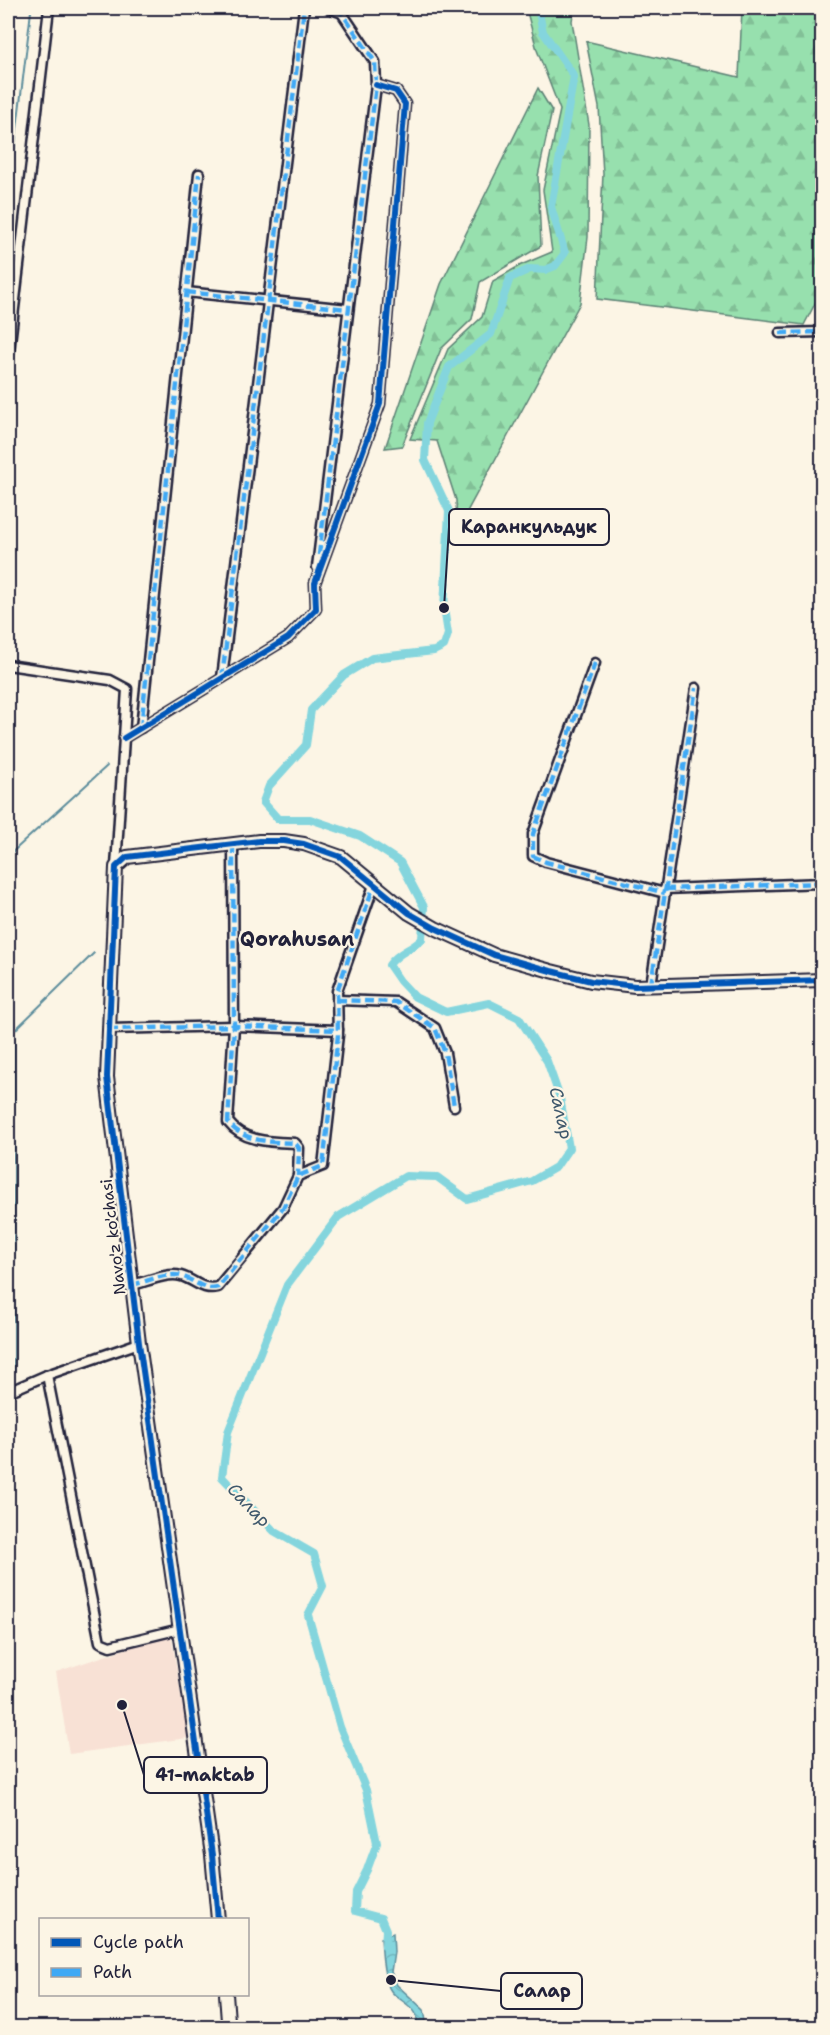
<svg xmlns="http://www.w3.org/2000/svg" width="830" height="2035" font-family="'Shantell Sans',sans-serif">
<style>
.built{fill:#f8e1d5}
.forest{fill:url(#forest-firs);stroke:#5c8174;stroke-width:1.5}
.water{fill:url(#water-waves);stroke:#5d8d9c;stroke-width:1.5}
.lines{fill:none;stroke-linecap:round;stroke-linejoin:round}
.stream{stroke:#5d8d9c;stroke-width:2}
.canal{stroke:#84d5dd;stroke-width:8}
.street-casing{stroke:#22223b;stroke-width:13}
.secondary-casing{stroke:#22223b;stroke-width:16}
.street{stroke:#fcf5e5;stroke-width:8}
.secondary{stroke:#fcf5e5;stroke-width:12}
.quiet{stroke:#3fa9f5;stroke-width:4.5;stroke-dasharray:9 4.5;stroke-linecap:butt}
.cycleway-casing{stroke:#fcf5e5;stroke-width:10}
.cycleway{stroke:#0057b8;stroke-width:6}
.labels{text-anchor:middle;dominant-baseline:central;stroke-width:4.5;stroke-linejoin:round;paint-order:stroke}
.street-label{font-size:16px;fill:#22223b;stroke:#fcf5e5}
.water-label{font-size:18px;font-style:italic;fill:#3f586c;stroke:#fcf5e5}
.quarter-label{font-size:20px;font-weight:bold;fill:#22223b;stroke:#fcf5e5}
.leader{fill:none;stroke:#22223b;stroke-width:2}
.callout-dot{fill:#22223b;stroke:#fcf5e5;stroke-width:2}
.callout{fill:#fcf5e5;stroke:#22223b;stroke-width:2}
.callout-label{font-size:18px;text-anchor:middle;font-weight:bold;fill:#22223b}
</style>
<defs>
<pattern id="forest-firs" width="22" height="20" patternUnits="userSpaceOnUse" patternTransform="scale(1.5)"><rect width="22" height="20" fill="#97e0ae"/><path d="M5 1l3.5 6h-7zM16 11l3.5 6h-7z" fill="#82c097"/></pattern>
<pattern id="water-waves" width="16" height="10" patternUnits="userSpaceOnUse" patternTransform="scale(1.5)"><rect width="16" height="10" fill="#84d5dd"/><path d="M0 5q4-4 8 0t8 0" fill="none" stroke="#72b7bf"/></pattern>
</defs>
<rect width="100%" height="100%" fill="#fcf5e5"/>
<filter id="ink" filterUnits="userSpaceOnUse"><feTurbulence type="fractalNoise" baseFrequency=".0167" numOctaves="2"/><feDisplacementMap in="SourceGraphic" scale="12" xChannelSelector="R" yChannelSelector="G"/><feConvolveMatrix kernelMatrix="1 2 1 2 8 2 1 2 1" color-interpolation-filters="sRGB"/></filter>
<g filter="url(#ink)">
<polygon class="built" points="171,1634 188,1738 69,1754 56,1672"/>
<g class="forest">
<polygon points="526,8 574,8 572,21 589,125 588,237 580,303 457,530 456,500 437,441 410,439 448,349 482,317 493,281 521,265 552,252 543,190 560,110 537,50"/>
<polygon points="742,8 822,8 822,290 804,325 597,299 603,174 599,107 586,41 739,77"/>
<polygon points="538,88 552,111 538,176 541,246 480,282 472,319 441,349 402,446 385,448 441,284"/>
</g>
<path class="water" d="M393,1933L394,1952L391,1972L397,1985L424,2010L426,2021L421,2027H414C426,2010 399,2002 391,1991C383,1980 382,1952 381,1938Z"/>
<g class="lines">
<g class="stream">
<polyline points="8,204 31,11"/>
<polyline points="8,856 107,766"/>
<polyline points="8,1061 14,1067"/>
<polyline points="8,1270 14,1275"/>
<polyline points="14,1371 14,1031 94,953"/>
<polyline points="8,2017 10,2028"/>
</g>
<path class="canal" d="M385,1946L386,1930L381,1918L355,1911L356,1892L367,1870L377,1843L366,1790L340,1727L308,1615L323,1586L314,1554L274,1531L222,1477L228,1432L287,1285L338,1217L406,1176L437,1177L467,1199L532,1181L556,1167L569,1148L560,1098L547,1061L519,1018L489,1003L446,1012L415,997L400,981L389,965C399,951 410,951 422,939L424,907L400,862L360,836L310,819H278L263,802L269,786L306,745L311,710L344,675L372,658L434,651L444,646L448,634L444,608L449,511L425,460L427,423L449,367L491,334L510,278L530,269L545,270L555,266L565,253L551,207L574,76L543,32L538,8"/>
<g class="street-casing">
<g id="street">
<polyline points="186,292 348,309"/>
<polyline points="780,333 822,332"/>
<polyline points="8,360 49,8"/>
<polyline points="317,567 376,85 375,62 342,13 329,8"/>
<polyline points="595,663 533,834 533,856 546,862 665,893"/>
<polyline points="8,665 110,680 127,689 116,867"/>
<polyline points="222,678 304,8"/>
<polyline points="141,728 199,174"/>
<polyline points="124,738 288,638 316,609 315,583 380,404 405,104 396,91 376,85"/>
<path d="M233,845L234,1026L228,1122C243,1142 271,1142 295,1143L299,1148L298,1176"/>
<polyline points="665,889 822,883"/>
<polyline points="651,985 696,688"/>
<polyline points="337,1000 396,1002 435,1028 445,1053 454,1106"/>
<polyline points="109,1029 234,1026 338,1030"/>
<path d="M132,1285C146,1282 167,1272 181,1276C195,1280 202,1291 218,1287L283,1208L298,1176L323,1166L338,1035L337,991L374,885"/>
<polyline points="47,1375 100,1642 110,1646 180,1629"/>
<polyline points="8,1392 47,1375 139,1343"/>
</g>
</g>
<g class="secondary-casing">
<g id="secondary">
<polyline points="218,1920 212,1855 139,1343 107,1077 116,867 127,857 259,841 284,841 304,844 341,857 409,913 435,928 494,955 551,971 591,981 635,986 822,980"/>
<polyline points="226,1994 228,2021 232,2028"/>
</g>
</g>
<use href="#street" class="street"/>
<use href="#secondary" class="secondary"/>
<g class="quiet">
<polyline points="186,292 348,309"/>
<polyline points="780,333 822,332"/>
<polyline points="319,555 376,85 375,62 342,13 329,8"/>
<polyline points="595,663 533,834 533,856 546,862 665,893"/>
<polyline points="222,678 304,8"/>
<polyline points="141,728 199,174"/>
<path d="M233,845L234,1026L228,1122C243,1142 271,1142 295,1143L299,1148L298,1176"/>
<polyline points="665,889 822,883"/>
<polyline points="651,985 696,688"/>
<polyline points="337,1000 396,1002 435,1028 445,1053 454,1106"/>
<polyline points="109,1029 234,1026 338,1030"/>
<path d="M132,1285C146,1282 167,1272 181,1276C195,1280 202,1291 218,1287L283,1208L298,1176L323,1166L338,1035L337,991L374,885"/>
</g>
<g class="cycleway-casing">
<g id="cycleway">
<polyline points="124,738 288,638 316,609 315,583 380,404 405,104 396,91 376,85"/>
<polyline points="218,1920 212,1855 139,1343 107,1077 116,867 127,857 259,841 284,841 304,844 341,857 409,913 435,928 494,955 551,971 591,981 635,986 822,980"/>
</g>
</g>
<use href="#cycleway" class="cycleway"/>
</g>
</g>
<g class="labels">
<g class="street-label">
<text transform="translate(113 1237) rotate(-97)">Navo'z ko'chasi</text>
</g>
<g class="water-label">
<text transform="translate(561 1113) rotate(77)">Салар</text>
<text transform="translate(249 1505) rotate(46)">Салар</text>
</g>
<g class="quarter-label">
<text x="297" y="939">Qorahusan</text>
</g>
</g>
<path class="leader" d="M444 608L449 527M122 1705L144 1775M391 1980L501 1991"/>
<g class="callout-dot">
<circle cx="444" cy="608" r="6"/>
<circle cx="122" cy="1705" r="6"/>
<circle cx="391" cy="1980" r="6"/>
</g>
<g class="callout">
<rect x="449" y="509" width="160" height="36" rx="6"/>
<rect x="144" y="1757" width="123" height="36" rx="6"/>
<rect x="501" y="1973" width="81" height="36" rx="6"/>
</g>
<g class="callout-label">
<text x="529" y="533">Каранкульдук</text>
<text x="205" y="1781">41-maktab</text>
<text x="542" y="1997">Салар</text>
</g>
<rect width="830" height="2035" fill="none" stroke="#fcf5e5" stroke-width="30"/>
<rect x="15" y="15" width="800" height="2005" fill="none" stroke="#22223b" stroke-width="2" filter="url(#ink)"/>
<rect x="39" y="1918" width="210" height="78" fill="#fcf5e5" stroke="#a5a1a1" stroke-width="1.5"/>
<rect x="51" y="1938" width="30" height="9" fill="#0057b8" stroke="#a5a1a1" stroke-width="1.5"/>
<text x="93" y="1948" font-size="18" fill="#22223b">Cycle path</text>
<rect x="51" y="1968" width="30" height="9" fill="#3fa9f5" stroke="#a5a1a1" stroke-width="1.5"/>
<text x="93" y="1978" font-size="18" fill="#22223b">Path</text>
</svg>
